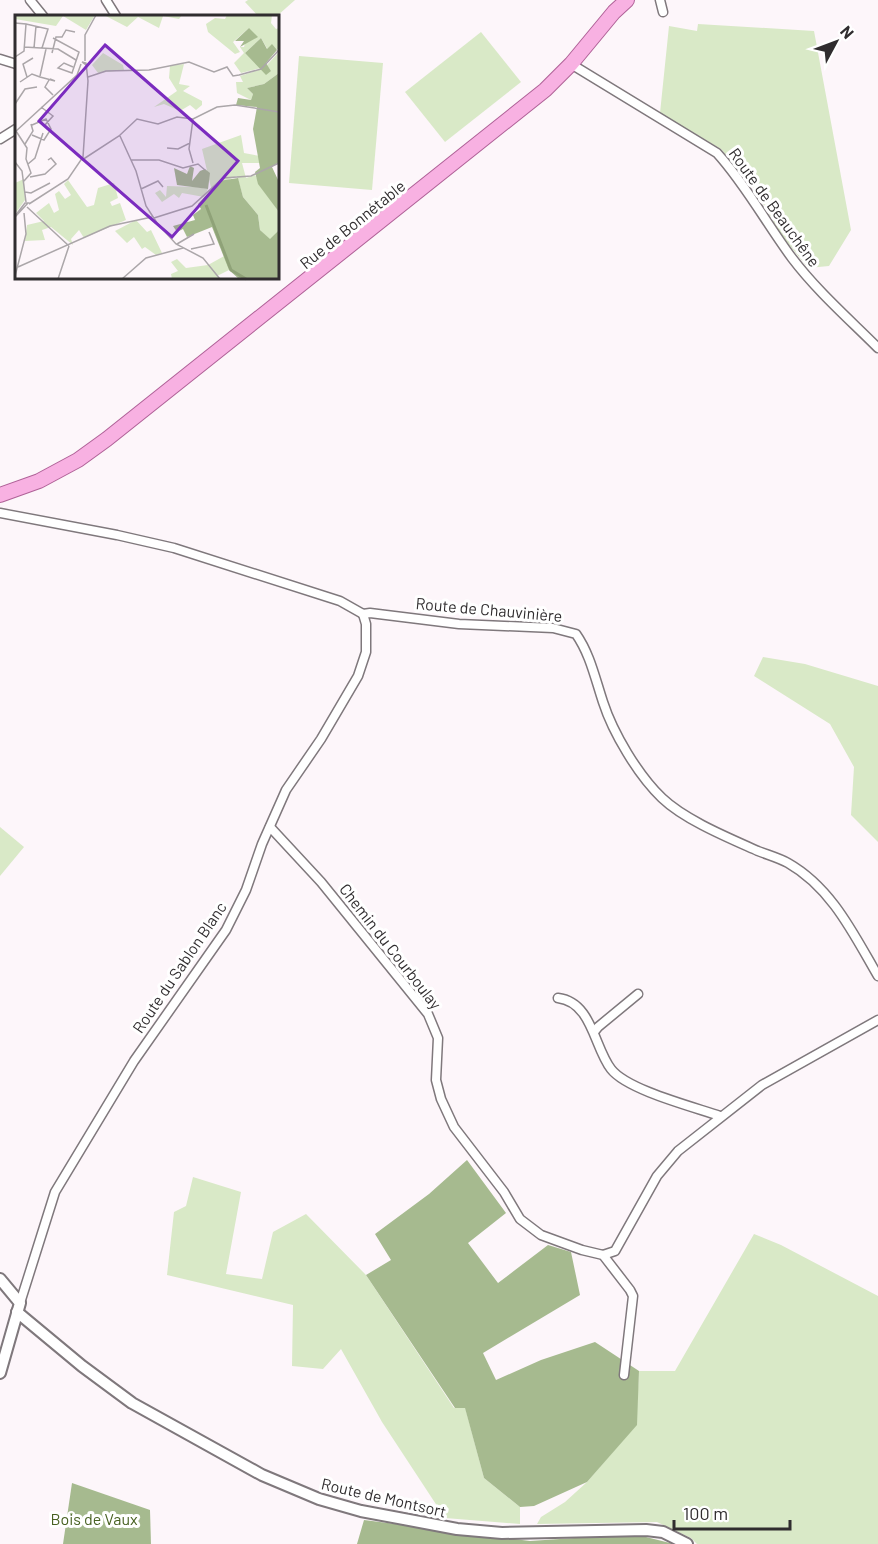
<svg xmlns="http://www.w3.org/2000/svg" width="878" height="1544" font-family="Barlow,sans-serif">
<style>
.green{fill:#d9e9c7}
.forest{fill:#a6ba8f}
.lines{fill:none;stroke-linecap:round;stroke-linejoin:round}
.minor-casing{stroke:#7f787c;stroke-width:11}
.tertiary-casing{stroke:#7f787c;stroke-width:14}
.primary-casing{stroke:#af6197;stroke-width:16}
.minor{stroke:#fff;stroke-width:8}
.tertiary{stroke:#fff;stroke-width:10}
.primary{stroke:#f8b1e2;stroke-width:14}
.labels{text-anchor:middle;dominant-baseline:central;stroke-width:6;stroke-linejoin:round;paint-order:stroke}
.street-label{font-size:16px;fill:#302d2f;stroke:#fff}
.park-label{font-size:16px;fill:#486122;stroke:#fff}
.inset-river{fill:none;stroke:#8fa278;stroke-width:3}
.inset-road{fill:none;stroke:#aba6a9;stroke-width:1.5}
.view{fill:#7b2cbf;fill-opacity:0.15;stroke:#7b2cbf;stroke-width:3}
.inset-edge{fill:none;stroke:#302d2f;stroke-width:3}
</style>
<rect width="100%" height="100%" fill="#fdf6fa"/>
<g class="green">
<polygon points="248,0 295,0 277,16 258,16 245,2"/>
<polygon points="698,24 814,31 851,230 829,266 808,268 782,236 753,187 721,149 660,113 669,26 697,31"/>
<polygon points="481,32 521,82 445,142 405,92"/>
<polygon points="299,56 383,63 372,190 289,183"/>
<polygon points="763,657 805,664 878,686 878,842 851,815 854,767 830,724 754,676"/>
<polygon points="0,827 24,847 0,876"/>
<polygon points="193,1177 241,1192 226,1274 262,1279 273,1232 306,1214 366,1275 454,1408 465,1407 484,1478 520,1507 520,1524 445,1518 382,1422 341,1349 323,1369 292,1366 293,1305 167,1275 174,1212 186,1206"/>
<polygon points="754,1234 781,1245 878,1296 878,1544 697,1544 691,1538 657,1522 537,1524 541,1517 565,1502 587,1482 636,1425 639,1371 675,1371"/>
</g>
<g class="forest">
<polygon points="467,1160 506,1213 468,1243 498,1283 548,1245 571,1252 580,1295 483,1353 496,1380 541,1360 595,1342 639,1371 637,1425 587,1482 534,1506 520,1507 484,1478 465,1408 455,1408 366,1275 391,1260 375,1234 429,1194"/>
<polygon points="72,1483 150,1510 151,1544 63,1544"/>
<polygon points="364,1520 530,1541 634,1534 674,1544 357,1544"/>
</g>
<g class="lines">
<g class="minor-casing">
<g id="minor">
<polyline points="30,0 43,16"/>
<polyline points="106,0 116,16"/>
<polyline points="660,0 663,12"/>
<polyline points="0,59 16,64"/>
<path d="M571,64L717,153C746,185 766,223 792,258C817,291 849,319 878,348"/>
<polyline points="0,139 16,129"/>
<path d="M0,513L117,535L174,548L340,601L363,614L370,613L459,624L553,628L576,634C590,654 595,678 603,702C613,733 638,775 662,798C685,820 729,838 758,851C768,855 779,858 788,863C832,888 854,935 878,976"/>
<polyline points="270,827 321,882 428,1014 438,1038 436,1080 441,1099 454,1127 504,1192 520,1219 541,1235 582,1250 603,1255 630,1290 633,1296 624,1375"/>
<path d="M558,998C592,1002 594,1047 611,1069C627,1090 694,1107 720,1116"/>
<polyline points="594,1032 598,1027 638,994"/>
<polyline points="603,1255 615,1251 657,1176 678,1151 762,1085 878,1020"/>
<polyline points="20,1303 55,1192 134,1061 226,930 246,890 262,844 286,790 321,739 358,676 366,652 366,624 363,614"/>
</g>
</g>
<g class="tertiary-casing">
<g id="tertiary">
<polyline points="0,1279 20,1303 0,1373"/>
<polyline points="17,1312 82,1366 132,1403 262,1475 319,1499 361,1511 457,1529 502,1533 646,1530 663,1532 687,1544"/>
</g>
</g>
<g class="primary-casing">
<polyline id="primary" points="0,495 39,481 78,460 107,439 545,90 571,64 614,12 627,0"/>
</g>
<use href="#minor" class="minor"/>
<use href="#tertiary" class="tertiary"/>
<use href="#primary" class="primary"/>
</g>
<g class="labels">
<g class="street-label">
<text transform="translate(775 207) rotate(54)">Route de Beauchêne</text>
<text transform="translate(352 224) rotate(-39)">Rue de Bonnétable</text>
<text transform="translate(489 609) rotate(5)">Route de Chauvinière</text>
<text transform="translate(391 946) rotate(52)">Chemin du Courboulay</text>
<text transform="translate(179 967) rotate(-56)">Route du Sablon Blanc</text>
<text transform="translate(384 1497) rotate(13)">Route de Montsort</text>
</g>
<g class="park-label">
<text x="94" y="1518">Bois de Vaux</text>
</g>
</g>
<g transform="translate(15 15)">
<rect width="264" height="264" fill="#fdf6fa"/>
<path d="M0,0H80L71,15L48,1L41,11L0,4ZM89,0H167L164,4L148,1L144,13L123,2L112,12ZM212,0H257L256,8L261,14L264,13V34L253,35L246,23L230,38L246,53L226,58L219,48L229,38L225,32H229L234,13L218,27L225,37L220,39L193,17L191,9L200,3L210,4ZM88,38L108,50L109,55L83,58L77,50ZM263,38L264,58L249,69L232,73L238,79L236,85L222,78L221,67H228L225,61L247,54L256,56L252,50ZM169,49L164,69L175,71L168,76L187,86V90L181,95L175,90L165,96L149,89L139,92L162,76L154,63L155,51ZM226,120L229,138L245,141V148H227L231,163L240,160L264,197V215L255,225L245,215L243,200L228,182L222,161L196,173L187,134ZM9,164L10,185L0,199V168ZM53,165L72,192L79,190L83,173L99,168L103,183L95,187L97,191L105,188L111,205L69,223L64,215L56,224L58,230L36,212L27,215L30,225L10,226L12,210L29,206L21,198L34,188L39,198L44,195L40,179L44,176L50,184L56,180L49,169ZM152,171L181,172L193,174L189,182L167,178L164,183L159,179L147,187L140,178L145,175L151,182ZM121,205L132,217L136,215L147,238L141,240L130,232L127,234L119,222L112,228L100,216ZM211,240L214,255L202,261L204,264H157L156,259L163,256L156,247L162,244L171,253L193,250Z" fill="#d9e9c7"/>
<path d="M234,13L243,22L225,32L229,26H220ZM246,23L252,34L257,29L262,35L251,48L256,56L251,60L230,38ZM264,58V147L257,152L264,167V197L243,169L240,157L245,153L238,114L242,92L221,90L223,83L236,85L238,79L232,73L249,69ZM175,151L179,153L177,166L185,156L190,154L195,158L193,174L162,170L159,153L172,159ZM223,163L228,182L243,200L245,215L255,224L264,215V264H224L214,255L197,212L172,222L168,214L162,217L158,211L180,205L178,200L186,194L183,189L204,166Z" fill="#a6ba8f"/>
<path class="inset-river" d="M191,190L216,255L231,264"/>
<path class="inset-road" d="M0,8L11,9L9,36L0,42M11,9L33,14L27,33M38,23L64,37L57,58L43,53L49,48L58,52M9,32L43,34L61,45M19,33L21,11M37,38L41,22H47L51,15L60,17M70,46V20L81,0M25,61L31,34M12,62L8,49L18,43M25,62L40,66L35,64M73,62L91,56L134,55L174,47L199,57L212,52L218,61L224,60L246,54L264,35M34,65L30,72L38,80M5,67L17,59L25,62M0,89L10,74L22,72M26,92L38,101L29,111M17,110L31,104L36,114L29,125L17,120M1,116L12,133L11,144L16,158L9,166M0,117L62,60L66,49M105,121L121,156L131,191L142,208L161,229L188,243L205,264M10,129L18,116L16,109M152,133L163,134L175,128M67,145L104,121L122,104L143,109L162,102L178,104L202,92L220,90L264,97M116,145H144L168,153L183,149L190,155M0,147L7,156L11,187M178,148L174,134L178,104M13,149L20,143L28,118M15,162L30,159L41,149L36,143L33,145M126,174L143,166L148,172M10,177L16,178L35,168M14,189L53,164L68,142L73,66L71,48L67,47L71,50M12,192L54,231M0,201L10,188H13L0,202M139,203L177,191L208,163L236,161L264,148M162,229L179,219M176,234L199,229L194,217M3,252L95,211L137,202M0,261L11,219L9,198M43,264L54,231M107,264L131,243L168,233"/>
<path class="view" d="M90,30L223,146L157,222L24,106Z"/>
<rect width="264" height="264" class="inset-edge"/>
</g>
<g transform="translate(836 42) rotate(49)" stroke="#ffffff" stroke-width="4.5" paint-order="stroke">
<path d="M0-4.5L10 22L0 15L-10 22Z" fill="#302d2f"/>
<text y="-9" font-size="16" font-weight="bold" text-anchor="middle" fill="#302d2f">N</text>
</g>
<path d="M674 1520v9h116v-9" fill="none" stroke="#302d2f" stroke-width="3"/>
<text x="683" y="1520" font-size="18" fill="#302d2f" stroke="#ffffff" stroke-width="4.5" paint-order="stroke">100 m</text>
</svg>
